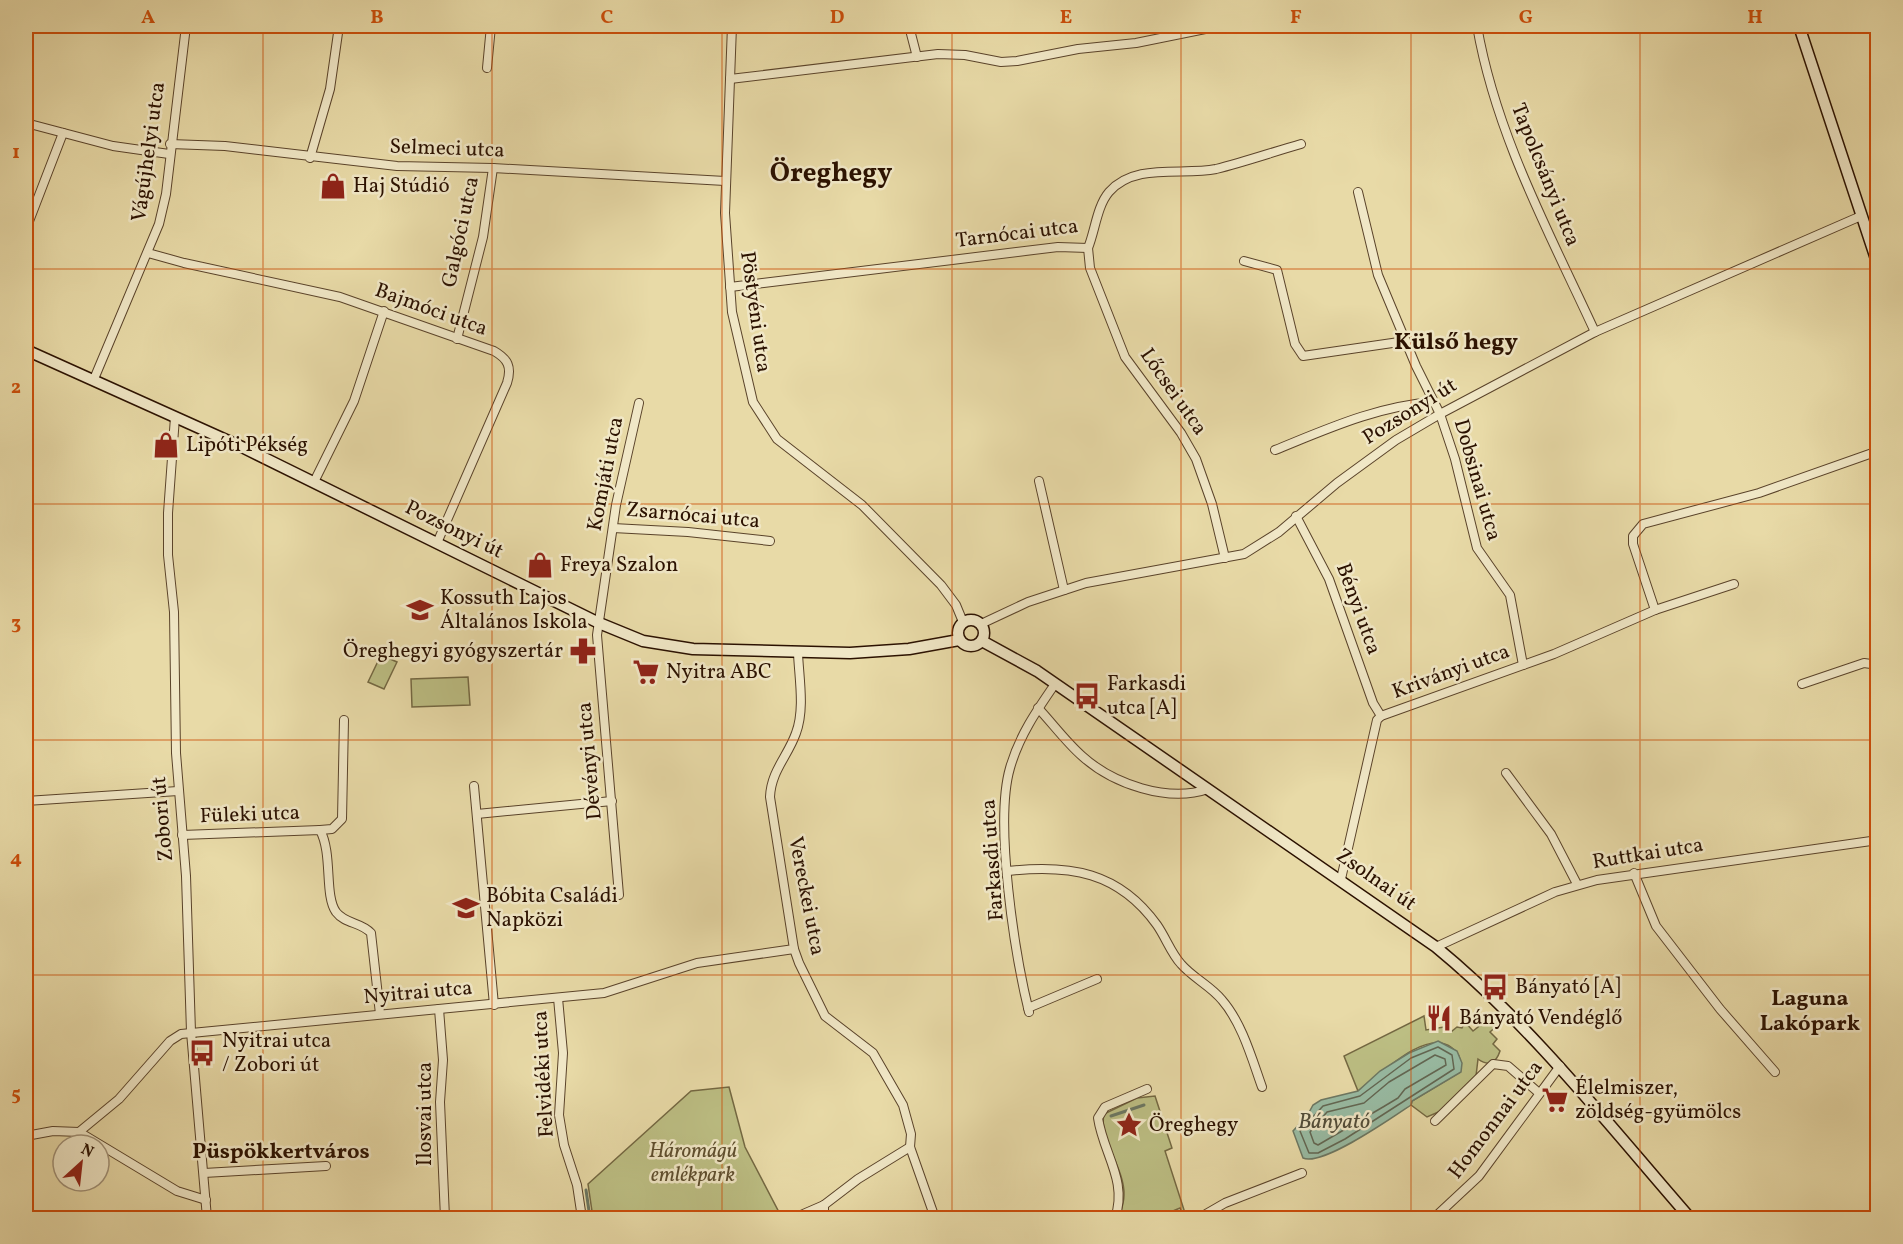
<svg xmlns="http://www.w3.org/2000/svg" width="1903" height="1244" font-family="Vollkorn,serif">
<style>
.green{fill:#bcbe83;stroke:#746842;stroke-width:1.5}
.water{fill:#98bba3;stroke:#6c7762;stroke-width:1.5}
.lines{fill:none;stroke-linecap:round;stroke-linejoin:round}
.shore{stroke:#626652;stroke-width:1.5}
.stream{stroke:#6c7762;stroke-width:3}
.street-casing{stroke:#5a432a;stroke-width:10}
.secondary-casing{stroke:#2b1100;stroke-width:13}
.street{stroke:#f0e7c6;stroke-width:8}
.secondary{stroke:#f0e7c6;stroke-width:10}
.grid{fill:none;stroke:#cc4e0a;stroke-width:1.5;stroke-opacity:0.55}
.labels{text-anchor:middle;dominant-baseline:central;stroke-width:5;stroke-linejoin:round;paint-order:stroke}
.street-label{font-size:21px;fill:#2b1100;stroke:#f0e7c6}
.poi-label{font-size:21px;fill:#2b1100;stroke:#f0e7c6;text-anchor:start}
.park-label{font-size:21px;font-style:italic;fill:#5e4e2e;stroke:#f0e7c6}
.neighbourhood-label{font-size:22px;font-weight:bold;fill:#2b1100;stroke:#f0e7c6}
.water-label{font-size:22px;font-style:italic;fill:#514c39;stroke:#f0e7c6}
.quarter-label{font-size:24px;font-weight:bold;fill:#2b1100;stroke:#f0e7c6}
.district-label{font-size:27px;font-weight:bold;fill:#2b1100;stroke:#f0e7c6}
.neatline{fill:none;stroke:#cc4e0a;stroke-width:2}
.grid-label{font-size:20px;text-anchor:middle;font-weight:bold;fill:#cc4e0a}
</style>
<rect width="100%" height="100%" fill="#e8daa7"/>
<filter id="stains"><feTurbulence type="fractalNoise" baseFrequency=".00333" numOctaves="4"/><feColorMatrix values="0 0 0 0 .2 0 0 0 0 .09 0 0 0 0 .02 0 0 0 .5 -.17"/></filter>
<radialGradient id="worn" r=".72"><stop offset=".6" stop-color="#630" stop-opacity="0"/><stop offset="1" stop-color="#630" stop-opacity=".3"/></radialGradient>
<g class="green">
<polygon points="381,655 397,662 384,689 368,682"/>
<polygon points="468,677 470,705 412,707 411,679"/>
<path d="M1424,1016L1426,1030L1444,1027L1452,1031L1457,1027L1462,1028L1465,1022L1473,1031L1492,1016L1499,1024L1490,1032L1497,1039L1493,1044L1500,1051C1496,1063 1489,1067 1478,1059L1476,1076L1443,1110L1427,1117L1411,1105L1412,1101L1460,1072C1462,1062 1460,1053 1451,1047C1425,1028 1379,1076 1358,1091L1344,1056Z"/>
<polygon points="729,1087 745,1147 782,1218 593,1218 588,1184 691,1091"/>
<path d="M1155,1096L1172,1148L1165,1151L1186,1216L1184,1217L1180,1208L1161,1216L1162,1218H1119C1121,1211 1124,1203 1124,1195C1125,1169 1098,1137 1104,1114L1137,1098Z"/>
</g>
<path class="water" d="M1438,1041L1457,1051L1462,1063L1461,1072L1412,1101L1411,1105C1393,1117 1322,1167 1303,1158L1293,1131L1307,1116L1313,1105L1321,1100L1358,1091L1380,1071L1409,1053Z"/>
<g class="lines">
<g class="shore">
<polygon points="1438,1047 1452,1055 1454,1069 1345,1139 1318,1153 1309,1153 1300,1131 1323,1106 1360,1096 1411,1058"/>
<polygon points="1435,1055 1445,1059 1446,1065 1405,1089 1398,1098 1383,1107 1318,1145 1314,1143 1310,1132 1327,1112 1364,1103 1389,1082"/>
</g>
<g class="stream">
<polyline points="1111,1116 1144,1105"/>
<polyline points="586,1190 590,1218"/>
</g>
<g class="street-casing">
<g id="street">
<polyline points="732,26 725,213 732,312 753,402 777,439 862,505 941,585 956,605 963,622"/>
<polyline points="909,26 917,57"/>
<path d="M1477,26C1496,135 1549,232 1595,332"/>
<polyline points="487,68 491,26"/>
<polyline points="730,79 938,54 965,55 1001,62 1017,61 1078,49 1136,43 1220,26"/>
<polyline points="26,123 113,146 169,154"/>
<polyline points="170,144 225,146 397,166 493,168 725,181"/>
<polyline points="310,158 330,89 339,26"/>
<polyline points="1358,192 1378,275 1416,366 1440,414 1455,459 1477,548 1510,595 1523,665"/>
<polyline points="26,229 63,133"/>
<polyline points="1088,248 1090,268 1125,357 1181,433 1196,459 1212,504 1225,558"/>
<path d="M148,253L184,263L340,297L494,351C508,359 512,367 507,383L437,543"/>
<polyline points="1244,261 1277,270 1295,344 1303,356 1406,341"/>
<path d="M730,287L1058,247L1088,248C1095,231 1097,206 1109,192C1135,162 1183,176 1216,169C1244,162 1273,152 1301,144"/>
<polyline points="457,339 483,237 493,168"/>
<polyline points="94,379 159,224 166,194 186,26"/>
<polyline points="175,417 168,513 168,555 174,612 176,753 186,876 191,1032 207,1218"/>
<path d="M1275,450C1327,429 1377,406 1434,402"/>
<polyline points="1039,481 1064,590"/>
<polyline points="314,482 354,401 384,311"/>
<polyline points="1296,516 1329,579 1373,703 1381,716"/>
<polyline points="613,528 688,532 770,541"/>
<polyline points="1655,610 1633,544 1633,536 1643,524 1759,493 1878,451"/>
<polyline points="981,624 1028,602 1086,583 1244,554 1279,532 1337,483 1396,440 1440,414 1595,332 1861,216"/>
<path d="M798,653C799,678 805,709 796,733C788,756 771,771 770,797L794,949L799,963L825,1016L873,1053L903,1105L911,1134L910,1147L935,1218"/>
<polyline points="1802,684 1864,663 1878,665"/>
<path d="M1038,708C1053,724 1066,742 1082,756C1113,784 1168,803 1208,789"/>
<polyline points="1506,773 1551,834 1577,884"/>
<polyline points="474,786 494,1005"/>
<polyline points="26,801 178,791"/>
<polyline points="477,814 612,801"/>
<polyline points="320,830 332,829 342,819 344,720"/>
<path d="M182,835L320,830C333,854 324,895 336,912C345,924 361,922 371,933L380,1014"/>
<path d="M1008,871C1070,864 1119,872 1157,925C1166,938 1171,953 1181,964C1193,978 1211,986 1222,1000C1242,1023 1252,1059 1262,1087"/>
<polyline points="1634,873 1656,926 1720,1009 1775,1072"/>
<polyline points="1341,879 1377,720 1381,716 1554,654 1655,610 1734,584"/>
<polyline points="619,895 597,635 616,505 639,403"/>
<polyline points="1436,947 1555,892 1597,880 1878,840"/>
<polyline points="558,998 563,1053 559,1115 564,1145 577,1185 582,1218"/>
<polyline points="1028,1008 1097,979"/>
<polyline points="439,1009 443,1060 440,1102 445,1218"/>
<path d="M1029,1012C1015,955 994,823 1010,768C1019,736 1037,710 1055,684"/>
<polyline points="1435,1121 1493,1064 1508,1066 1539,1093"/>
<polyline points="79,1132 119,1099 170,1041 181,1034 604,993 697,963 794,949"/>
<polyline points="26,1136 53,1131 79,1132 177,1191 206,1200"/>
<polyline points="204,1173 326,1166"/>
<polyline points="824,1205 824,1218"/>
<polyline points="794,1218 824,1205 858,1179 910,1147"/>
<path d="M1115,1218C1128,1181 1103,1153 1098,1118L1105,1107L1147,1089"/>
<polyline points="1199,1218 1225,1203 1302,1173"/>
<polyline points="1434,1218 1479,1176 1560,1066"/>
</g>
</g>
<g class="secondary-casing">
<g id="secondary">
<polyline points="1799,26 1878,265"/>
<polyline points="26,350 244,448 599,623 643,641 693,649 850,653 909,649 959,640"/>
<circle cx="971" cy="633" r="13"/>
<path d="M982,641L1037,671L1436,947C1532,1026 1608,1124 1690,1218"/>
</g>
</g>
<use href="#street" class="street"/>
<use href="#secondary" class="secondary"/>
</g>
<path class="grid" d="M263,26V1218M492,26V1218M722,26V1218M952,26V1218M1181,26V1218M1411,26V1218M1640,26V1218M26,269H1878M26,504H1878M26,740H1878M26,975H1878"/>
<defs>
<g id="shop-bare" transform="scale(2.07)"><path d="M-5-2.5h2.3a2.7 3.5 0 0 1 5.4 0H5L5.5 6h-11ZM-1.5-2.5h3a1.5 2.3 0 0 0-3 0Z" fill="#8f2418" stroke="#f0e7c6" stroke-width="2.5" paint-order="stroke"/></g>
<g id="school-bare" transform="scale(2.07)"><path d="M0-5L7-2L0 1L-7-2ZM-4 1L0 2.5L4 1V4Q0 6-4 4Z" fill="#8f2418" stroke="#f0e7c6" stroke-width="2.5" paint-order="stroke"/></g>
<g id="pharmacy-bare" transform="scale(2.07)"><path d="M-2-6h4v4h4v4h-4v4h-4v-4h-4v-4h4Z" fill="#8f2418" stroke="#f0e7c6" stroke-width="2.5" paint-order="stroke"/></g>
<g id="supermarket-bare" transform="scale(2.07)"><path d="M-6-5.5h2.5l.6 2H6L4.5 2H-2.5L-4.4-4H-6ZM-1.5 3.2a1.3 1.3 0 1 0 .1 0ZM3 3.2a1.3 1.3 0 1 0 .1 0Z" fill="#8f2418" stroke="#f0e7c6" stroke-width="2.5" paint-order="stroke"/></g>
<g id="bus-bare" transform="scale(2.07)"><path d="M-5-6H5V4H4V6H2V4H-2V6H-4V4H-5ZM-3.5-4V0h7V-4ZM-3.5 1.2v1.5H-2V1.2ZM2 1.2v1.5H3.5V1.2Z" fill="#8f2418" stroke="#f0e7c6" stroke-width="2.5" paint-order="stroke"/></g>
<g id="restaurant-bare" transform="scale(2.07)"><path d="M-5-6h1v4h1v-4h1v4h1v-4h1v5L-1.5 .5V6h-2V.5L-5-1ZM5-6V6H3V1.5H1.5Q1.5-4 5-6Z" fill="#8f2418" stroke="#f0e7c6" stroke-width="2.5" paint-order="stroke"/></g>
<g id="sight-bare" transform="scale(2.07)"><path d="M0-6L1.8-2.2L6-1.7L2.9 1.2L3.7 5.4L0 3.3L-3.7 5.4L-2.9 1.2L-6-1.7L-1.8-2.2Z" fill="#8f2418" stroke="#f0e7c6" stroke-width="2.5" paint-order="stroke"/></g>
</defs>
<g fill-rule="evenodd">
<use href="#shop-bare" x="333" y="186"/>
<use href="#shop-bare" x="166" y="445"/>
<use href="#shop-bare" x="540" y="565"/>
<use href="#school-bare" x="420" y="610"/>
<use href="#pharmacy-bare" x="583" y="651"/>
<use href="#supermarket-bare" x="646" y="672"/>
<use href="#bus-bare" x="1087" y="696"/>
<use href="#school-bare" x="466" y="908"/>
<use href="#bus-bare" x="1495" y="987"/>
<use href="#restaurant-bare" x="1439" y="1018"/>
<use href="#bus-bare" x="202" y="1053"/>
<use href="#supermarket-bare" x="1555" y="1100"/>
<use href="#sight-bare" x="1129" y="1125"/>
</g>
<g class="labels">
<g class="street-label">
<text transform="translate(447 149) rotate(2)">Selmeci utca</text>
<text transform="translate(149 152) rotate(-82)">Vágújhelyi utca</text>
<text transform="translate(1545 175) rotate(68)">Tapolcsányi utca</text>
<text transform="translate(461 232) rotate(-78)">Galgóci utca</text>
<text transform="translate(1017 234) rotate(-7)">Tarnócai utca</text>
<text transform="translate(431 310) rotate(20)">Bajmóci utca</text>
<text transform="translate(755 312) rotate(82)">Pöstyéni utca</text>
<text transform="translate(1173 392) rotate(55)">Lőcsei utca</text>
<text transform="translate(1410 412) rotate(-32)">Pozsonyi út</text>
<text transform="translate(606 474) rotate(-79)">Komjáti utca</text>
<text transform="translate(1477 480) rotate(74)">Dobsinai utca</text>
<text transform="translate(693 516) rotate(5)">Zsarnócai utca</text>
<text transform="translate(454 530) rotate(26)">Pozsonyi út</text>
<text transform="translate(1358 609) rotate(70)">Bényi utca</text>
<text transform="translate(1451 672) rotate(-20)">Kriványi utca</text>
<text transform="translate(590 761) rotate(-95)">Dévényi utca</text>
<text transform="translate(250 815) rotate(-2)">Füleki utca</text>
<text transform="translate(163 819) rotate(-95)">Zobori út</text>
<text transform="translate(1648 854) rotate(-9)">Ruttkai utca</text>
<text transform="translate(993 860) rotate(-94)">Farkasdi utca</text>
<text transform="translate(1376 880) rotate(35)">Zsolnai út</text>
<text transform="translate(806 896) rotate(79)">Vereckei utca</text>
<text transform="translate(418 993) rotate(-5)">Nyitrai utca</text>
<text transform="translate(544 1074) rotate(-93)">Felvidéki utca</text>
<text transform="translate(425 1114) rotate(-90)">Ilosvai utca</text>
<text transform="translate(1496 1120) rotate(-53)">Homonnai utca</text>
</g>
<g class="poi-label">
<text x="353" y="186">Haj Stúdió</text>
<text x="186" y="445">Lipóti Pékség</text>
<text x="560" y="565">Freya Szalon</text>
<text x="440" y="598">Kossuth Lajos<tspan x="440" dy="24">Általános Iskola</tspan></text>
<text x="563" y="651" text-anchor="end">Öreghegyi gyógyszertár</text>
<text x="666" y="672">Nyitra ABC</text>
<text x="1107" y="684">Farkasdi<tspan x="1107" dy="24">utca [A]</tspan></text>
<text x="486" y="896">Bóbita Családi<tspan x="486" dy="24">Napközi</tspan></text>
<text x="1515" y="987">Bányató [A]</text>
<text x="1459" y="1018">Bányató Vendéglő</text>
<text x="222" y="1041">Nyitrai utca<tspan x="222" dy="24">/ Zobori út</tspan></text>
<text x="1575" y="1088">Élelmiszer,<tspan x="1575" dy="24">zöldség-gyümölcs</tspan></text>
<text x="1149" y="1125">Öreghegy</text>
</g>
<g class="park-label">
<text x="693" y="1151">Háromágú<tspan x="693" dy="24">emlékpark</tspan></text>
</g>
<g class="neighbourhood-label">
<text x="1810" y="999">Laguna<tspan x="1810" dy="25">Lakópark</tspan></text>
<text x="281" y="1152">Püspökkertváros</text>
</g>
<g class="water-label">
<text x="1334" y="1122">Bányató</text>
</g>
<g class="quarter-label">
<text x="1456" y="343">Külső hegy</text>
</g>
<g class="district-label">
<text x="831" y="174">Öreghegy</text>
</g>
</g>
<rect width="1903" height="1244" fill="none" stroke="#e8daa7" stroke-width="66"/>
<g transform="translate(81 1163) rotate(27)"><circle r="28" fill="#f0e7c6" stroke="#a19177" stroke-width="1.5"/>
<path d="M0-4.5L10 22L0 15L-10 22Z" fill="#8f2418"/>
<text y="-9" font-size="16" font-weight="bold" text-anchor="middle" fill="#2b1100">N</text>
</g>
<rect x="33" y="33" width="1837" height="1178" class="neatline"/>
<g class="grid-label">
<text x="148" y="23">A</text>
<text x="377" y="23">B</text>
<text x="607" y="23">C</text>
<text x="837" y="23">D</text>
<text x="1066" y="23">E</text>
<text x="1296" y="23">F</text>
<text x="1526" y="23">G</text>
<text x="1755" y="23">H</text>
<text x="16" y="158">1</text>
<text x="16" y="393">2</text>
<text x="16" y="629">3</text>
<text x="16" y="864">4</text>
<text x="16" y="1100">5</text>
</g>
<rect width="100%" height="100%" filter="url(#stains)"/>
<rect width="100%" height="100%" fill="url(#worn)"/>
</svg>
